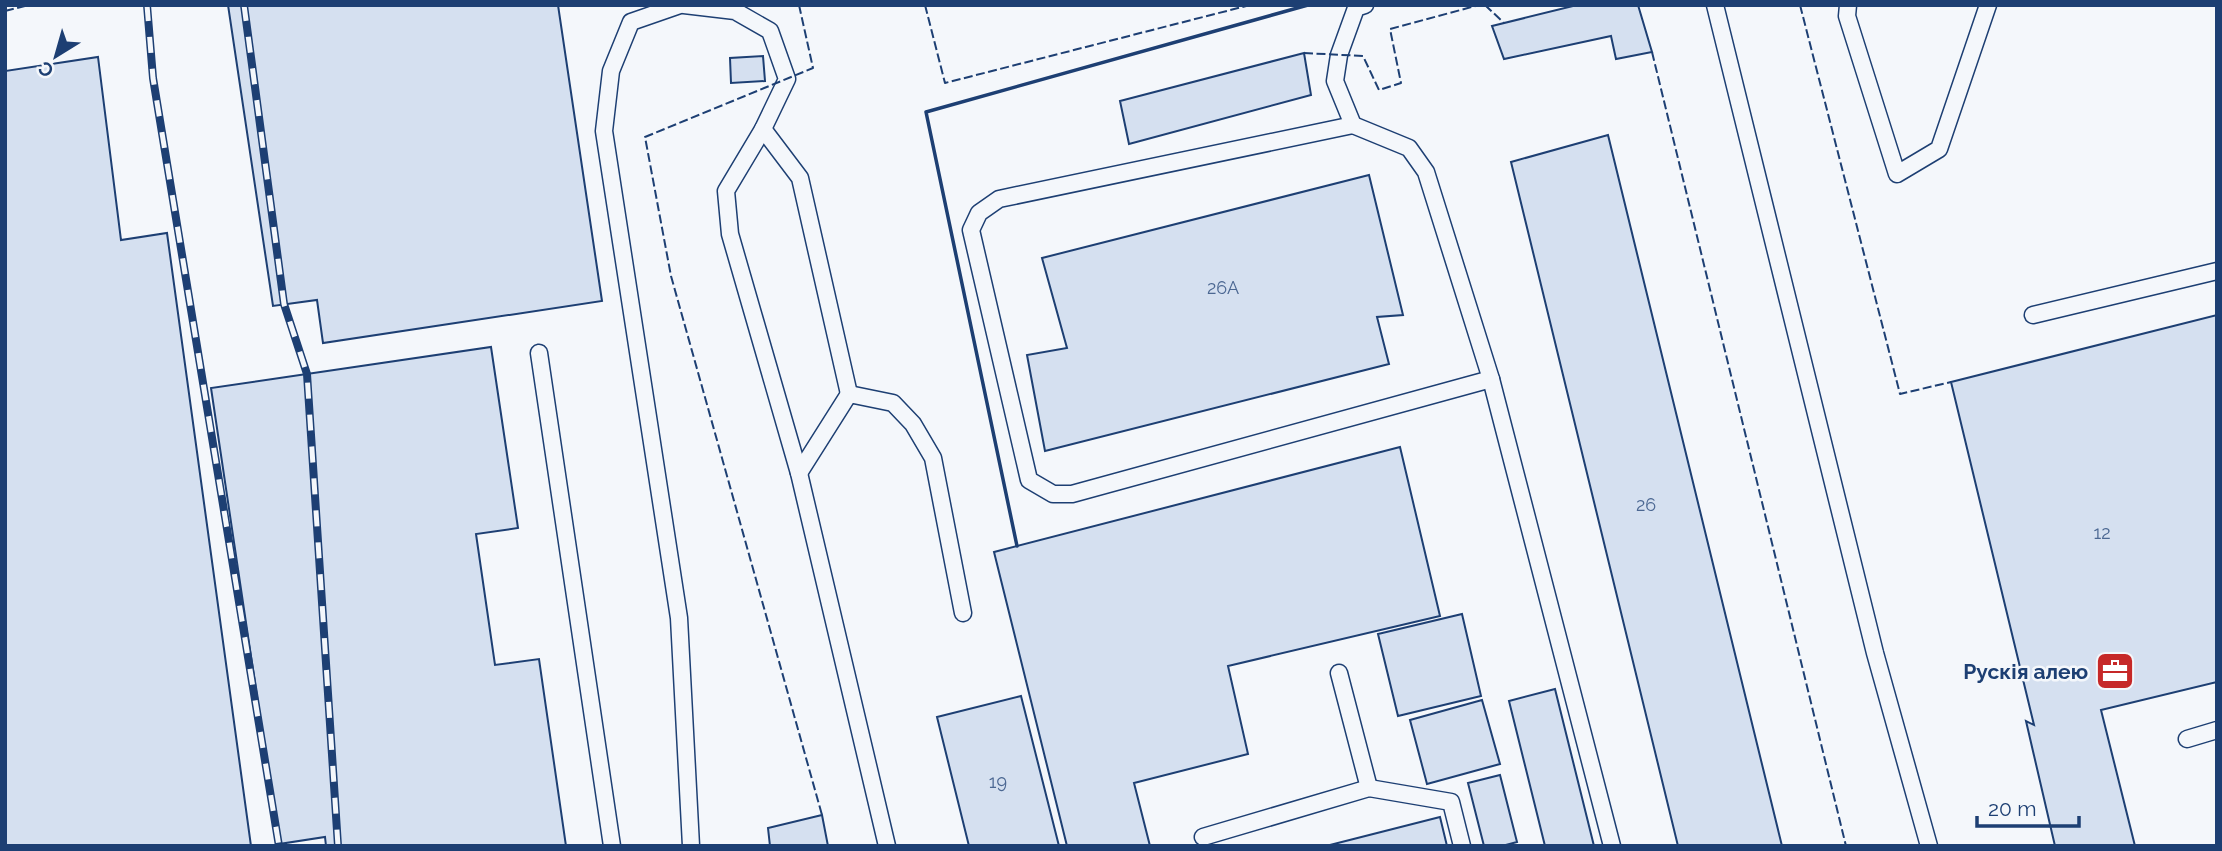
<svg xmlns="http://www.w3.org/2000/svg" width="2222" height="851" font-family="Raleway,sans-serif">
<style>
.building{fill:#d5e0f0;stroke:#1d3f73;stroke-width:2}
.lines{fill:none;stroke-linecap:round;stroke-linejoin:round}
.lane-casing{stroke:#1d3f73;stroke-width:19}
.lane{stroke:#f4f7fb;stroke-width:16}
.rail-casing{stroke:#1d3f73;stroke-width:8}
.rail{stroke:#f4f7fb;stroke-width:5;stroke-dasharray:16;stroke-linecap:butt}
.fence{stroke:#1d3f73;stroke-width:2;stroke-dasharray:9 3.5;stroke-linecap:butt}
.wall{stroke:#1d3f73;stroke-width:3.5}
.labels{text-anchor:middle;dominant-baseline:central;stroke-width:5;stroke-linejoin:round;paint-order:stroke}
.number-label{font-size:18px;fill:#4b6792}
.poi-label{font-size:21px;font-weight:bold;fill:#1d3f73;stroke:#f4f7fb;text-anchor:end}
</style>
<rect width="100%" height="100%" fill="#f4f7fb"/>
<g class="building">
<polygon points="228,5 558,5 602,301 323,343 317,300 273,306"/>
<polygon points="1577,5 1638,5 1652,52 1616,59 1611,36 1504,59 1492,26"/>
<polygon points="1304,53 1311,95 1129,144 1120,101"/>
<polygon points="763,56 765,81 731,83 730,58"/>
<polygon points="98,57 121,240 167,233 251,846 5,846 5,71"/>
<polygon points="1608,135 1782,846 1678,846 1511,162"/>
<polygon points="1369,175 1403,315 1377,317 1389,364 1045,451 1027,355 1067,348 1042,258"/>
<polygon points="2217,315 2217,682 2101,710 2135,846 2055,846 2026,721 2034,725 1951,382"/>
<polygon points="491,347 518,528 476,534 495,665 539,659 566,846 326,846 325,837 279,844 211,388"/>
<polygon points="1400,447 1440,616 1228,666 1248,754 1134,783 1150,846 1067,846 994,552"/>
<polygon points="1462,614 1481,696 1398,716 1378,634"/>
<polygon points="1555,689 1594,846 1545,846 1509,701"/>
<polygon points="1021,696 1059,846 969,846 937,717"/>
<polygon points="1482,700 1500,764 1427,784 1410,720"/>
<polygon points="1500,775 1517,842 1502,846 1484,846 1468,783"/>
<polygon points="822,815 828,846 770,846 768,828"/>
<polygon points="1440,817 1447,846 1326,846"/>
</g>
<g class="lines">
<g class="lane-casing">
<g id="lane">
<polyline points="680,5 631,22 611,71 604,131 679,618 691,846"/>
<polyline points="684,5 735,11 770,31 787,79 763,129 726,191 730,234 799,473 887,846"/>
<polyline points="1365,5 1356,8 1339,55 1335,81 1353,125 1409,148 1426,172 1491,379 1612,846"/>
<polyline points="1715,5 1875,653 1929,846"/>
<polyline points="1848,5 1847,16 1897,174 1939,149 1988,5"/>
<polyline points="1353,125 999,199 979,213 971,230 1029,480 1053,494 1072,494 1491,379"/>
<polyline points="763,129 800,178 849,394"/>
<polyline points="2033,315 2217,271"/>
<polyline points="539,353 612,846"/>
<polyline points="799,473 849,394 893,403 913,424 933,458 963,613"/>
<polyline points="1339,673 1369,788"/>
<polyline points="2187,739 2217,730"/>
<polyline points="1203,837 1369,788 1451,802 1462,846"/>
</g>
</g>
<use href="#lane" class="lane"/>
<g class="rail-casing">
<g id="rail">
<polyline points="147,5 153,78 279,846"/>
<polyline points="244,5 284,304 307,374 338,846"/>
</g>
</g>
<use href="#rail" class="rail"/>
<g class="fence">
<polyline points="799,5 813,68 645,137 671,276 822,815"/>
<polyline points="925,5 945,83 1250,5"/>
<polyline points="1485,5 1504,23"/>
<polyline points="1800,5 1900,394 1951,382"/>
<polyline points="5,11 29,5"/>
<polyline points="1652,52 1846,846"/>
<polyline points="1304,53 1363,56 1379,90 1401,83 1390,29 1479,5"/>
</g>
<polyline class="wall" points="1017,546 926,112 1308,5"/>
</g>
<defs>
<g id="office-square" transform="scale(2.0125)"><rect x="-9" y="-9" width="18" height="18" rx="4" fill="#c62828" stroke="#f4f7fb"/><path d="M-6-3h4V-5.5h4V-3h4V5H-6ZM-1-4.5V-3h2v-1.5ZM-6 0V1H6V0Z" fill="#fff"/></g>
</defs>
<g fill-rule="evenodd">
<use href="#office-square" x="2115" y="671"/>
</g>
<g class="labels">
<g class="number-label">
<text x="1223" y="287">26А</text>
<text x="1646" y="504">26</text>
<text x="2102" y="532">12</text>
<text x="998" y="781">19</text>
</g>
<g class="poi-label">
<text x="2088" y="671">Рускія алею</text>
</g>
</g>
<rect width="2222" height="851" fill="none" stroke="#1d3f73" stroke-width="14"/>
<g transform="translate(56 56) rotate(217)" stroke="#f4f7fb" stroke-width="5" paint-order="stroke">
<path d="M0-5L12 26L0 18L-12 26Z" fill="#1d3f73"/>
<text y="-10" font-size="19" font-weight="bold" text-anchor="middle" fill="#1d3f73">С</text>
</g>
<path d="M1977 816v10h102v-10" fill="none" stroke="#1d3f73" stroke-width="3.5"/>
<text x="1988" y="816" font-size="21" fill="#1d3f73" stroke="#f4f7fb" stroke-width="5" paint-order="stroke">20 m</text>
</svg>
